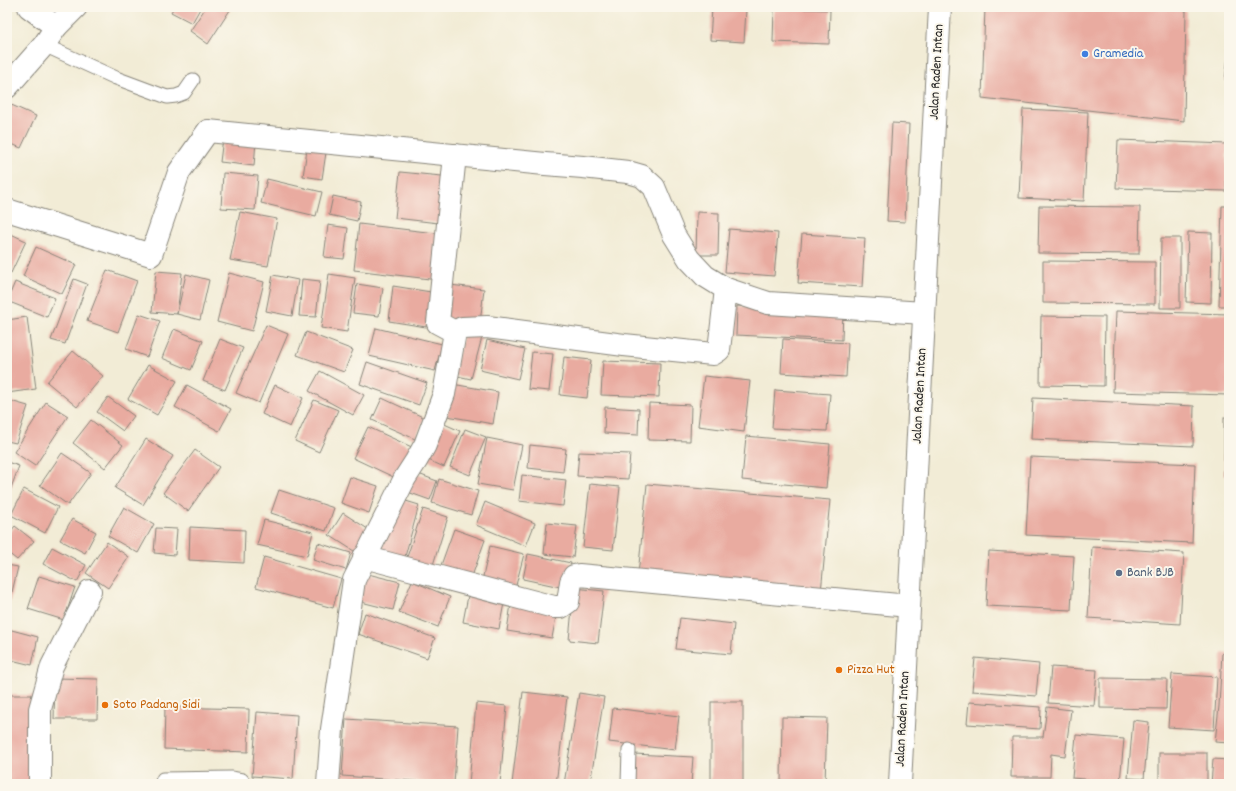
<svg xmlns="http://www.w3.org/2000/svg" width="1236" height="791" font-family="Dekko,sans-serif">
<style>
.building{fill:#e9aba0}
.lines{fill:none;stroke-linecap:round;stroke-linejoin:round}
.service-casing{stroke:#878479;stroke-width:15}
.minor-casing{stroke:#878479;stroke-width:24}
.primary-casing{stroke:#878479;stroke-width:24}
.service{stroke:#fff;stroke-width:13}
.minor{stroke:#fff;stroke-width:22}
.primary{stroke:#fff;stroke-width:22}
.shop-dot{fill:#3f7fe0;stroke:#fbf7ec;stroke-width:1.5}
.service-dot{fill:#5c6f8a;stroke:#fbf7ec;stroke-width:1.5}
.food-dot{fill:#e8710a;stroke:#fbf7ec;stroke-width:1.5}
.labels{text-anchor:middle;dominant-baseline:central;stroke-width:4;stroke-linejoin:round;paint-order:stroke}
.shop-label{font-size:14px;fill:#366cbe;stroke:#fbf7ec;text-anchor:start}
.street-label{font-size:14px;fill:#1c1c1c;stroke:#fbf7ec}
.service-label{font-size:14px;fill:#4e5e75;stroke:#fbf7ec;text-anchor:start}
.food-label{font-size:14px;fill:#c56008;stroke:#fbf7ec;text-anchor:start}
</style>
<rect width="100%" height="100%" fill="#fbf7ec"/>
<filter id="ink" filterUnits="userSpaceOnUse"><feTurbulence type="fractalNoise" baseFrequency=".025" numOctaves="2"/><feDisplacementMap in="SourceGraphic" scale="8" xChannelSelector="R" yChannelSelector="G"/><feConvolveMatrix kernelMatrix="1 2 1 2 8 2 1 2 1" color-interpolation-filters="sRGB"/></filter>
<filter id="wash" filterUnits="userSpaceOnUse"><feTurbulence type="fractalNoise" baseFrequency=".012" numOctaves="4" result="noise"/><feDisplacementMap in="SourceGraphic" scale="16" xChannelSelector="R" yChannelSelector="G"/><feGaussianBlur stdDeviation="0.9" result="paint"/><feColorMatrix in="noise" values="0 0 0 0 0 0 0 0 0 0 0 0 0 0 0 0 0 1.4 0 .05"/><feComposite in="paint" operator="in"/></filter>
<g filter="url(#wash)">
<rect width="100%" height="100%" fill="#f2ecd6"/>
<g id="blocks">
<g class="building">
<polygon points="174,7 201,7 192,23 171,12"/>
<polygon points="206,7 232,7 208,44 190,31"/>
<polygon points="985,7 1169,7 1186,11 1184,121 982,98"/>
<polygon points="712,8 746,10 744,42 710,40"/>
<polygon points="774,8 830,10 829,44 773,42"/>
<polygon points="1228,56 1229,56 1229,81 1225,80"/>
<polygon points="7,103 36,116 21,148 7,142"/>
<polygon points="1023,109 1088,112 1084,201 1019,198"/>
<polygon points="892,123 909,124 905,222 887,221"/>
<polygon points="223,138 256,141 254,166 220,162"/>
<polygon points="1118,140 1227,144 1226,191 1116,188"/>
<polygon points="308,143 327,146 322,179 303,176"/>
<polygon points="400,172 452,177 447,224 395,218"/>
<polygon points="223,173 258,176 255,210 221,208"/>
<polygon points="267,179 322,192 316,216 261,203"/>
<polygon points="333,196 361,202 357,221 329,215"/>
<polygon points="1039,206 1140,207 1139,254 1038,253"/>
<polygon points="1222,206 1229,206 1229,306 1219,306"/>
<polygon points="240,212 277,219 268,266 230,260"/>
<polygon points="697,212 719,213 718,255 696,255"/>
<polygon points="359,224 444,234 438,280 354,270"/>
<polygon points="328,225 348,228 344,259 324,257"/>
<polygon points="729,229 778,233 774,276 725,272"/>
<polygon points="1188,232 1212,233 1211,303 1186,302"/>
<polygon points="11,234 26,241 11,273 7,271 7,242"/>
<polygon points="802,234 865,238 862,287 798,283"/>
<polygon points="1161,238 1180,238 1180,308 1160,308"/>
<polygon points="36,247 76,265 62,294 23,276"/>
<polygon points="1043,261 1155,262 1155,304 1043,303"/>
<polygon points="107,270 137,281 118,332 87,321"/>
<polygon points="156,271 182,273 177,314 152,312"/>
<polygon points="229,273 264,282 252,331 217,322"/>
<polygon points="186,274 209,280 200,320 177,314"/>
<polygon points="329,274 355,278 347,332 321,328"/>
<polygon points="273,275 298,280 292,316 266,311"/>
<polygon points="74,279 87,284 65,344 51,340"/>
<polygon points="302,279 320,281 316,317 299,316"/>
<polygon points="15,282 55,298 47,317 7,301"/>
<polygon points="357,284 383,288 379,316 353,313"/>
<polygon points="450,285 484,289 480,323 446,319"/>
<polygon points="393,286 431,292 426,327 389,321"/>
<polygon points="737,306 843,310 842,340 736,335"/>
<polygon points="1116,311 1229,314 1229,395 1113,392"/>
<polygon points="139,314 160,321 147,357 126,349"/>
<polygon points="1041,316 1105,317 1104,386 1040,385"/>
<polygon points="27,317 36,389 7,393 7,320"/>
<polygon points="266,325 288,334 259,403 236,393"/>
<polygon points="376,328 442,344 435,371 369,356"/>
<polygon points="174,329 203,341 191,370 162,358"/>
<polygon points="306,332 353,350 344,372 297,355"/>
<polygon points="464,332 482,337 471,379 453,375"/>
<polygon points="220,339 243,348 225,390 203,381"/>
<polygon points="783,339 848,343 846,377 781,373"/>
<polygon points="487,340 525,349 518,379 480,370"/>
<polygon points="73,351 103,376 77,407 47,382"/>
<polygon points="532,352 553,354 549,391 528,389"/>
<polygon points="564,357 591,360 587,398 560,395"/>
<polygon points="603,361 660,363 659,397 601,395"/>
<polygon points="367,362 427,383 419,405 360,384"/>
<polygon points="148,365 177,381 157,415 128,399"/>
<polygon points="320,371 364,395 353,415 309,391"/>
<polygon points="704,376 750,381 744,432 698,426"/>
<polygon points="452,384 498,392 493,424 447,416"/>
<polygon points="187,385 231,409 219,431 175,407"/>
<polygon points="275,385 303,398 290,427 262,414"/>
<polygon points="775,390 830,394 827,431 772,428"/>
<polygon points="108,397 134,416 123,431 97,412"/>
<polygon points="382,398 425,418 415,439 372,420"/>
<polygon points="1033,398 1194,406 1193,446 1031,439"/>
<polygon points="7,400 28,406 16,443 7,441"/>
<polygon points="314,400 338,410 319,452 295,441"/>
<polygon points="46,402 68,416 35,466 14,452"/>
<polygon points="649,403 691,405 690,441 648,440"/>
<polygon points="605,407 639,409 638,435 604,433"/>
<rect x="1224" y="417" width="5" height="59"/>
<polygon points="91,420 123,445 105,468 73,443"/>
<polygon points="440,422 460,431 444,467 424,458"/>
<polygon points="368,427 416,449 402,481 353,458"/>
<polygon points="465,429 486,437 470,475 450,467"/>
<polygon points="746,436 830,444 826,488 742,480"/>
<polygon points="487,438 522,445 513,490 478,484"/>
<polygon points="146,439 173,456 143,505 115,488"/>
<polygon points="530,445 566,449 563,472 528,468"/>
<polygon points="195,450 219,467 188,511 163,493"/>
<polygon points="579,452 630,454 628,479 577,476"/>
<polygon points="62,453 91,473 68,505 40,485"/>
<polygon points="1030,457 1195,464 1192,543 1026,535"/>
<polygon points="7,462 19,466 7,499"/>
<polygon points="413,472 437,481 430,500 405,491"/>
<polygon points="522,475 566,480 563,506 519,501"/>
<polygon points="350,477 378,486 369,513 341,503"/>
<polygon points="439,479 478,491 471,515 432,503"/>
<polygon points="590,484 620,487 613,550 583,547"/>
<polygon points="647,484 830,500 821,592 638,575"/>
<polygon points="24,489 58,507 45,533 11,515"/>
<polygon points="279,490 334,508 326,531 271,513"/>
<polygon points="396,498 419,505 403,564 380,557"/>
<polygon points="485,502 535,523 526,546 476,525"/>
<polygon points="124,507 154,524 138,553 108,536"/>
<polygon points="423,509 448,517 432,568 406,560"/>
<polygon points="343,513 371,531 357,553 329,535"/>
<polygon points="72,519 96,532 85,553 60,540"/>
<polygon points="264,520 313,532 307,556 257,545"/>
<polygon points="547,523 577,526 573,557 544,554"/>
<polygon points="15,526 34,541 17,560 7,552 7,536"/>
<polygon points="190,527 245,530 244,563 189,560"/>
<polygon points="156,528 177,529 175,555 154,553"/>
<polygon points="454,529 485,540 471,579 440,568"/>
<polygon points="107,542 129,557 108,588 86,573"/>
<polygon points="318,543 351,553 346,570 313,560"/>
<polygon points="490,546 524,554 514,593 481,585"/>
<polygon points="52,547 86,565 77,582 43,564"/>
<polygon points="1092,547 1184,553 1180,624 1088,618"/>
<polygon points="989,551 1074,556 1071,610 986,606"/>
<polygon points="528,554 571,563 565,588 523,579"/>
<polygon points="264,557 341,579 333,608 256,587"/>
<polygon points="7,565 18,567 8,609 7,609"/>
<polygon points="360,572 400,582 393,610 353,600"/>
<polygon points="39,576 75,587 64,620 28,609"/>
<polygon points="412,581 450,597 438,627 399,612"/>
<polygon points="574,588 604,591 598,643 569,640"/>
<polygon points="468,596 504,603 499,629 463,622"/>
<polygon points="511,604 557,611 552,638 507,631"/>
<polygon points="365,613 435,638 427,658 358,634"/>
<polygon points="680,618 734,624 731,654 676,649"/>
<polygon points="8,629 38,637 32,665 7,659"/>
<polygon points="1222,653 1229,654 1229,743 1215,742 1219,706"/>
<polygon points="975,658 1039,664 1036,696 972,691"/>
<polygon points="1051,667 1097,670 1094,706 1048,703"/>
<polygon points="1172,674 1217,677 1214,730 1168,727"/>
<polygon points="55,678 98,679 97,719 54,719"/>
<polygon points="1100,678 1167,679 1166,709 1100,708"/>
<polygon points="523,692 567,697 556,784 512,784"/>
<polygon points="579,693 604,697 590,784 564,784"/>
<polygon points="7,695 36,695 37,784 7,784"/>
<rect x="711" y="702" width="32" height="82"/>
<polygon points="969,702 1041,707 1040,729 967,724"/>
<polygon points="476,703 507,706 500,784 469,784"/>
<polygon points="165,707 249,709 248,752 164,749"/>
<polygon points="1047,707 1071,710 1065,756 1051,754 1050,777 1011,777 1012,737 1043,737"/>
<polygon points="613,708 679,716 675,750 609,742"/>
<polygon points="257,712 297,715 293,779 252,776"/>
<polygon points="782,717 827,718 825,784 781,784"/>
<polygon points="346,719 458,726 454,784 342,776"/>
<polygon points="1133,720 1149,722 1144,779 1128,778"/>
<polygon points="1076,735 1124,739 1120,782 1072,778"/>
<rect x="1159" y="753" width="48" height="31"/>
<polygon points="634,754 693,757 691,784 632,784"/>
<polygon points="1213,759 1229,760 1229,784 1211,784"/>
</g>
</g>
</g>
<g filter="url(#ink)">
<use href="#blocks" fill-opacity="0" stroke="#878479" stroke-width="1"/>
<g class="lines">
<g class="service-casing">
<g id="service">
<polyline points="44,45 116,78 167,97 176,96 184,93 193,80"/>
<polyline points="161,784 163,779 231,778 242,780 245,784"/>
<polyline points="628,784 629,750"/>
</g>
</g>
<g class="minor-casing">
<g id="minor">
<polyline points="29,7 56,27"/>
<polyline points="7,87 44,45 56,27 76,7"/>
<polyline points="7,210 151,255 179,172 208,131 545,164 583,167 628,172 642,176 654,187 674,235 689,259 705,276 726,289 768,303 924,313"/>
<polyline points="455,332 438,323 455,155"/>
<polyline points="364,557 554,607 561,607 568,602 571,582 574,576 579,575 909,606"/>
<polyline points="40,784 40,709 52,666 90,591"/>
<polyline points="328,784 332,729 354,580 405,478 416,461 425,445 444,394 455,332 462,328 487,327 624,345 713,354 719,350 726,289"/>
</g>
</g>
<g class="primary-casing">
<polyline id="primary" points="900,784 940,7"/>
</g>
<use href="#service" class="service"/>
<use href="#minor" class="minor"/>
<use href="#primary" class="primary"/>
</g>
</g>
<circle class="shop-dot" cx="1085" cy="54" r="4"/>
<circle class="service-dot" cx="1119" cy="573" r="4"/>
<g class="food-dot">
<circle cx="839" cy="670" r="4"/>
<circle cx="105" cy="705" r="4"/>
</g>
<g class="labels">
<g class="shop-label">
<text x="1093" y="54">Gramedia</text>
</g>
<g class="street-label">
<text transform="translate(937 72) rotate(-87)">Jalan Raden Intan</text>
<text transform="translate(920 396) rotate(-87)">Jalan Raden Intan</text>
<text transform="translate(903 719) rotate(-87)">Jalan Raden Intan</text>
</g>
<g class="service-label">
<text x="1127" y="573">Bank BJB</text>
</g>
<g class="food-label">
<text x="847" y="670">Pizza Hut</text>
<text x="113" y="705">Soto Padang Sidi</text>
</g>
</g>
<rect width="1236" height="791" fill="none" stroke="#fbf7ec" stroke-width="24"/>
</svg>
